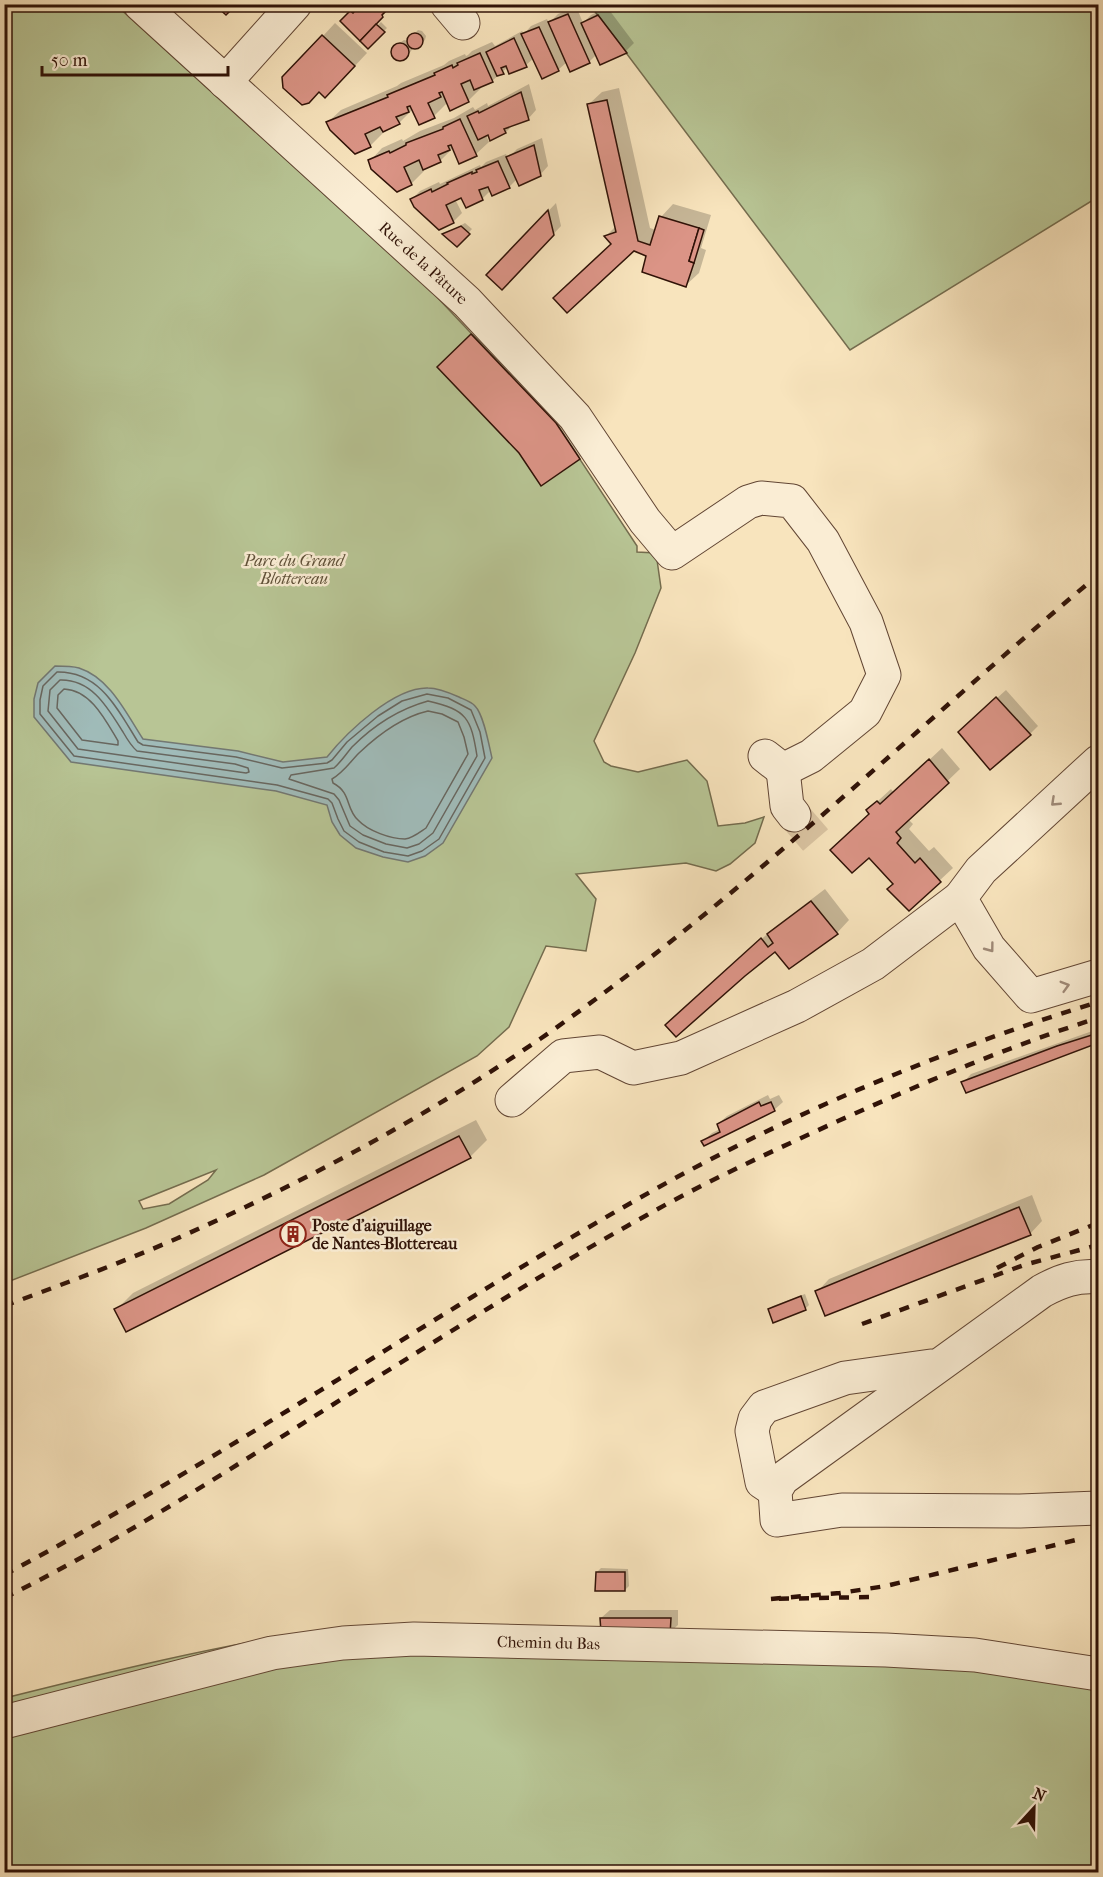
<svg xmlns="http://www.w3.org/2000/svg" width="1103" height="1877" font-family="'IM FELL French Canon',serif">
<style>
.green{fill:#b8c595;stroke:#746c4e;stroke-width:1.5;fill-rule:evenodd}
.water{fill:#a0bcba;stroke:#737872;stroke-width:1.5}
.shadow{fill:#0003}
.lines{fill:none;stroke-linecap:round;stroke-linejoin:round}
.shore{stroke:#686760;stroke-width:1.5}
.building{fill:#db9486;stroke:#301207;stroke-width:1.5}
.minor-tunnel{stroke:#dac4a2;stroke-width:33;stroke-dasharray:33 16;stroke-linecap:butt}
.minor-casing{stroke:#624634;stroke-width:35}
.minor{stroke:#faedd4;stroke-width:33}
.rail{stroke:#301207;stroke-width:4.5;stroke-dasharray:10 10;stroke-linecap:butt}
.oneway{stroke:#9f8a78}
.labels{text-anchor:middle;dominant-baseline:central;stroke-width:5;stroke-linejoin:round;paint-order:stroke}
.street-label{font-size:16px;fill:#301207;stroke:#faedd4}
.park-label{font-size:16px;font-style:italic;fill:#605139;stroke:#faedd4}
.poi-label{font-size:16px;font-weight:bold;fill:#301207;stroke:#faedd4;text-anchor:start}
</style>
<rect width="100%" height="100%" fill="#f8e4bd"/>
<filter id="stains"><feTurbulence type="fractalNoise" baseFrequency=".00333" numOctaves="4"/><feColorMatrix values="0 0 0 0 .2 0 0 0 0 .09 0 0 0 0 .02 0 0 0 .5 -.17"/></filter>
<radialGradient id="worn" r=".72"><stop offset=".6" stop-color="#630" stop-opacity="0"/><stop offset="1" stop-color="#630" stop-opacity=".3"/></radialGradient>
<g class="green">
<path d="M5,5H116L435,295L556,423L637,546V552L656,553L661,588L635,653L594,741L604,762L611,766L638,772L687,760L707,781L718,826L745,823L764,817L755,843L730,864L716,871L686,863L576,874L596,899L586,951L546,946L509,1027L477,1056L264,1175L146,1228L5,1283ZM216,1170L208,1180L169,1204L143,1209L139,1201Z"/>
<polygon points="590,5 1098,5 1098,197 850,350"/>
<path d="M322,1630L1098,1662V1872H5V1698C109,1672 214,1646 322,1630Z"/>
</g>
<path class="water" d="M55,666C62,666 72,666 79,668C110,678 126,713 143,739L238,751L283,762L327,757C347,732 394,687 428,688C438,688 450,693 459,697C463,699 472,702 475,706C484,715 489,746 492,758L443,843L425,856L408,862L383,857L356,848L340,835L332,822L327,805L276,791L71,762L34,717V699L38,683Z"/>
<g class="shadow">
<polygon points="359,4 391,4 391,7 363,36 365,38 381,22 387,28 368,47 342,21"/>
<polygon points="497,4 511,4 503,11"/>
<polygon points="576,6 583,23 591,15 607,7 634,43 626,51 600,63 597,54 589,62 567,62 558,70 542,77 534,58 526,65 508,67 492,81 480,86 481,88 468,101 448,102 434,116 413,109 399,123 381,131 383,133 370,146 328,122 341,110 397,86 401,83 444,65 449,61 465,54 466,56 468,55 472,51 492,42 495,46 522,31 524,34 531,26 547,19 549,23 558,14"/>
<polygon points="335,23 367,53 338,84 323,36"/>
<polygon points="418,30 422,31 426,36 425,40 415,48 413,48 407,57 401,60 396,59 393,53 394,47 404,40 408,41"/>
<polygon points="529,84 536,110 528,119 514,124 506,132 491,139 489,133 486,135 489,142 476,154 454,147 440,161 423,169 424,171 411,184 370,161 382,148 402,139 403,141 420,131 454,118 473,107 475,110 487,103 488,106"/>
<polygon points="619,88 650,228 656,230 661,217 673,204 711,215 701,248 706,250 699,273 686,285 648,255 612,244 606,236 616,226 589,104 602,92"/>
<polygon points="542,138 548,166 540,175 518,178 509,187 491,190 482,199 462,196 455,199 462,213 453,222 412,199 420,191 439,182 440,184 480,165 481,167 486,162 506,154 508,158 517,149"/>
<polygon points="556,203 561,226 510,280 488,275"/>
<polygon points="465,223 472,229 457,245 445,234"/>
<polygon points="485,322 592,446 579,458 541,484 521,452 439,367"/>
<polygon points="1006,690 1038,726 1030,734 968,724"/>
<polygon points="942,748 960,769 908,819 913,824 909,829 929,851 934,847 953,868 909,909 895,884 868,810 891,789 894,793"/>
<polygon points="825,889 849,920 837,933 775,950 680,1012 775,927"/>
<polygon points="1098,1029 1098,1041 967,1091 963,1083 971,1074"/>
<polygon points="768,1095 770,1099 779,1095 783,1102 774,1110 703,1141 712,1133 720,1129 718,1124 727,1116"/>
<polygon points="476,1120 487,1140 470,1157 116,1310 133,1293"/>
<polygon points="1032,1195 1042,1221 1030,1234 817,1292 829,1279"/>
<polygon points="805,1294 809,1305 805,1309 769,1309 773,1306"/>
<polygon points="601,1568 628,1569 629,1586 625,1590 597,1572"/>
<polygon points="610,1610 678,1610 678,1625 669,1633 601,1618"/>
</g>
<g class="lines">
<g class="shore">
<path d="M57,672C100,671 118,710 138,742L143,745L236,757L282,768L327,763L332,760L347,742L378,716L402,701L427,694L448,698L471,710L480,732L485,758L439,839L422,851L408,856L384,852L359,842L344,831L338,819L332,803L328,799L277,785L74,756L40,714V700L43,686Z"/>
<path d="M60,680C92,679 108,708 123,732C127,739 131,746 137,751L235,764L248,768L249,772L246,773L78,749L48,711L50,690Z"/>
<path d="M64,689C91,690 106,721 118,741V745L82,740L57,708L58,695Z"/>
<path d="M428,701C467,710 471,718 477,756L433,833L419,844L407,848L386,844L363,835L350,826L339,800L334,794L289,779L291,775L334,768C341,762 346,754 352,747C373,726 399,709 428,701Z"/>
<path d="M428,711L442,714L458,722L464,737L468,754L426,828C420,832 413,838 405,839C391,839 368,831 358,820C345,808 352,793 333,783L332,779C344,772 350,762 359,753C379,734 402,717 428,711Z"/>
</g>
</g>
<g class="building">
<polygon points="214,4 234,4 235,6 226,15"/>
<polygon points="361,4 389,4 391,6 382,15 383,17 360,41 340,21 350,11 353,13"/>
<polygon points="568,14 590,63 570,72 548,22"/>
<polygon points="598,15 627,53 600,65 581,23"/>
<polygon points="376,24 385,32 368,49 360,41"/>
<polygon points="539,27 559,71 542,79 521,34"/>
<circle cx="415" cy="41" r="8"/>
<polygon points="322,35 355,66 325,98 319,92 309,103 302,105 283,88 282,77"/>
<polygon points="514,38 527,67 509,74 506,66 501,68 504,74 497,76 486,52"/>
<circle cx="400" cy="52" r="9"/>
<polygon points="480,53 493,82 474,90 470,80 461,84 469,102 450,111 442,92 439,93 441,97 428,103 435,118 419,125 410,106 407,107 409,112 396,117 400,124 383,132 380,127 365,134 371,147 355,154 330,130 326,122 388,97 387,95 435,75 434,73 452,65 453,68 458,65 457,63"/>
<polygon points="521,92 529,120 504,129 506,133 490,141 488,135 478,140 467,116 478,111 479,113"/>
<polygon points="607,100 638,241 650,245 659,216 699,228 689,261 694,263 686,287 642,272 646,256 634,251 567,313 553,298 611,244 604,236 616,232 587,104"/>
<polygon points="460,119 477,156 459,164 451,145 448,146 450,150 438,155 441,162 423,170 419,160 404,167 412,185 397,192 371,169 368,160 389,151 390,153 406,145 406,143 443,129 443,127"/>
<polygon points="534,145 541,176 519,186 506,157"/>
<polygon points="498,161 510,188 492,196 488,187 479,190 483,200 466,208 461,198 446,205 454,223 439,230 414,207 410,199 431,189 432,192 448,184 447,183 472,172 472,174 477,172 476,170"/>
<polygon points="548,210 554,235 502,290 486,275"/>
<polygon points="461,226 470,234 457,247 442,234"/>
<polygon points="699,228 704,230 694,263 689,261"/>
<polygon points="471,334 556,423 580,459 541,486 519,453 437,367"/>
<polygon points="996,697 1031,735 990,770 958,732"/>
<polygon points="929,759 949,783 896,832 901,838 897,843 915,863 920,858 941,882 909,911 887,889 893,884 869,858 852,873 830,850 869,814 866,810 877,801 880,804"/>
<polygon points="811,901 838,934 789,969 775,952 745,976 676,1037 665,1025 761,938 768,947 773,943 767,934"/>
<polygon points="1098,1033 1098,1043 966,1093 961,1082 1057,1046"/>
<polygon points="759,1102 761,1106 771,1102 775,1111 704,1146 701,1141 720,1132 717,1124"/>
<polygon points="459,1136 471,1158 126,1332 114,1309"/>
<polygon points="1019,1207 1031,1235 825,1316 815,1291"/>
<polygon points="801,1296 806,1310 773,1323 768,1309"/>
<polygon points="596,1572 625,1572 625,1591 595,1591"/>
<polygon points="600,1618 671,1618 670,1635 601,1632"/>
</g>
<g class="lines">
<polyline class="minor-tunnel" points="794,815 826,852"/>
<g class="minor-casing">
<g id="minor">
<path id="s1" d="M140,4L467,302L575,417L645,521L672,553L748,502L761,498L792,501L823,541L866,622L884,675L865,712L811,756L783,770L765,756"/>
<polyline points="447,4 463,23"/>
<polyline points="225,82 295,4"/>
<polyline points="1098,762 981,870 960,898 989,948 1031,996 1098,976"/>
<polyline points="783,770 787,806 794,815"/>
<polyline points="512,1100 563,1056 600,1052 633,1068 681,1058 797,1006 873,964 960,898"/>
<path d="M1098,1277C1077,1275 1060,1281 1042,1291L782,1479L775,1491L777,1520L842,1510L1020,1511L1098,1508"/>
<polyline points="776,1488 768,1486 762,1482 752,1431 755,1419 764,1407 845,1378 931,1366"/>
<path id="s2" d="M4,1722L272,1653L343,1643L414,1639L886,1650L975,1655L1098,1674"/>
</g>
</g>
<use href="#minor" class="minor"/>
<g class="rail">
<polyline points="997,1268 1038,1247 1098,1223"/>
<path d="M4,1306C63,1284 121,1263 178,1238C304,1182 426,1117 540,1039C739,901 913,730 1098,575"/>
<polyline points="862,1324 1024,1265 1098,1245"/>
<path d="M4,1575C221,1460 423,1321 636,1200C781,1117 939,1051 1098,1002"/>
<polyline points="869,1597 770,1599 840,1593 886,1586 1076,1540"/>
<path d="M4,1598C126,1538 239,1463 353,1392C451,1332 547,1270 647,1215C709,1180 773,1151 838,1121C923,1083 1009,1046 1098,1018"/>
</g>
</g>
<defs><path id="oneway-chevron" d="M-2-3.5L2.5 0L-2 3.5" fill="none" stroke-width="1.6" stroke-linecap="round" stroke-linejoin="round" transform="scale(1.5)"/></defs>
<g class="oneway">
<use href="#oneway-chevron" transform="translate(1055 802) rotate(137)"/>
<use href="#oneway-chevron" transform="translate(990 948) rotate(53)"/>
<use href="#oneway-chevron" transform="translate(1065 986) rotate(-16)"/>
</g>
<defs>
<g id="building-ring" transform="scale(1.35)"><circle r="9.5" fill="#faedd4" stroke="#8f2418" stroke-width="1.5"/><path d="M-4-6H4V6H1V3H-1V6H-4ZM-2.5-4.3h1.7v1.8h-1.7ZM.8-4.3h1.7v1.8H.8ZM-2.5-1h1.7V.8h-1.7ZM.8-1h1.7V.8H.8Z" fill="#8f2418"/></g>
</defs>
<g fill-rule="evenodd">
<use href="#building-ring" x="293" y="1234"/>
</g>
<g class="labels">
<g class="street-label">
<text stroke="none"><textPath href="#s1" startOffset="384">Rue de la Pâture</textPath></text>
<text stroke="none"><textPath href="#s2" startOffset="554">Chemin du Bas</textPath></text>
</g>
<g class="park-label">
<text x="294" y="560">Parc du Grand<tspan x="294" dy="18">Blottereau</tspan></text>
</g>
<g class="poi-label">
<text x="312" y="1225">Poste d’aiguillage<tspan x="312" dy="18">de Nantes-Blottereau</tspan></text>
</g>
</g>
<rect width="1103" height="1877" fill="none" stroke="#f8e4bd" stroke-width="24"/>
<rect x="6" y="6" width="1091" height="1865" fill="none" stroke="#301207" stroke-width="3"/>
<rect x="12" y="12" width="1079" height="1853" fill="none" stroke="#301207" stroke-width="1.5"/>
<g transform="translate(1034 1808) rotate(22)" stroke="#faedd4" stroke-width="4.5" paint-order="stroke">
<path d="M0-4.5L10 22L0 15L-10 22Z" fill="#301207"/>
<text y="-9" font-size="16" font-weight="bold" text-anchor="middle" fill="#301207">N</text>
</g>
<path d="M42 66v9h186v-9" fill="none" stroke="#301207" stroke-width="3"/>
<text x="51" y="66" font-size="18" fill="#301207" stroke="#faedd4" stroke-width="4.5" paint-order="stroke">50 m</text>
<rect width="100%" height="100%" filter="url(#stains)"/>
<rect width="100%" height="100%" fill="url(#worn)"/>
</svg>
